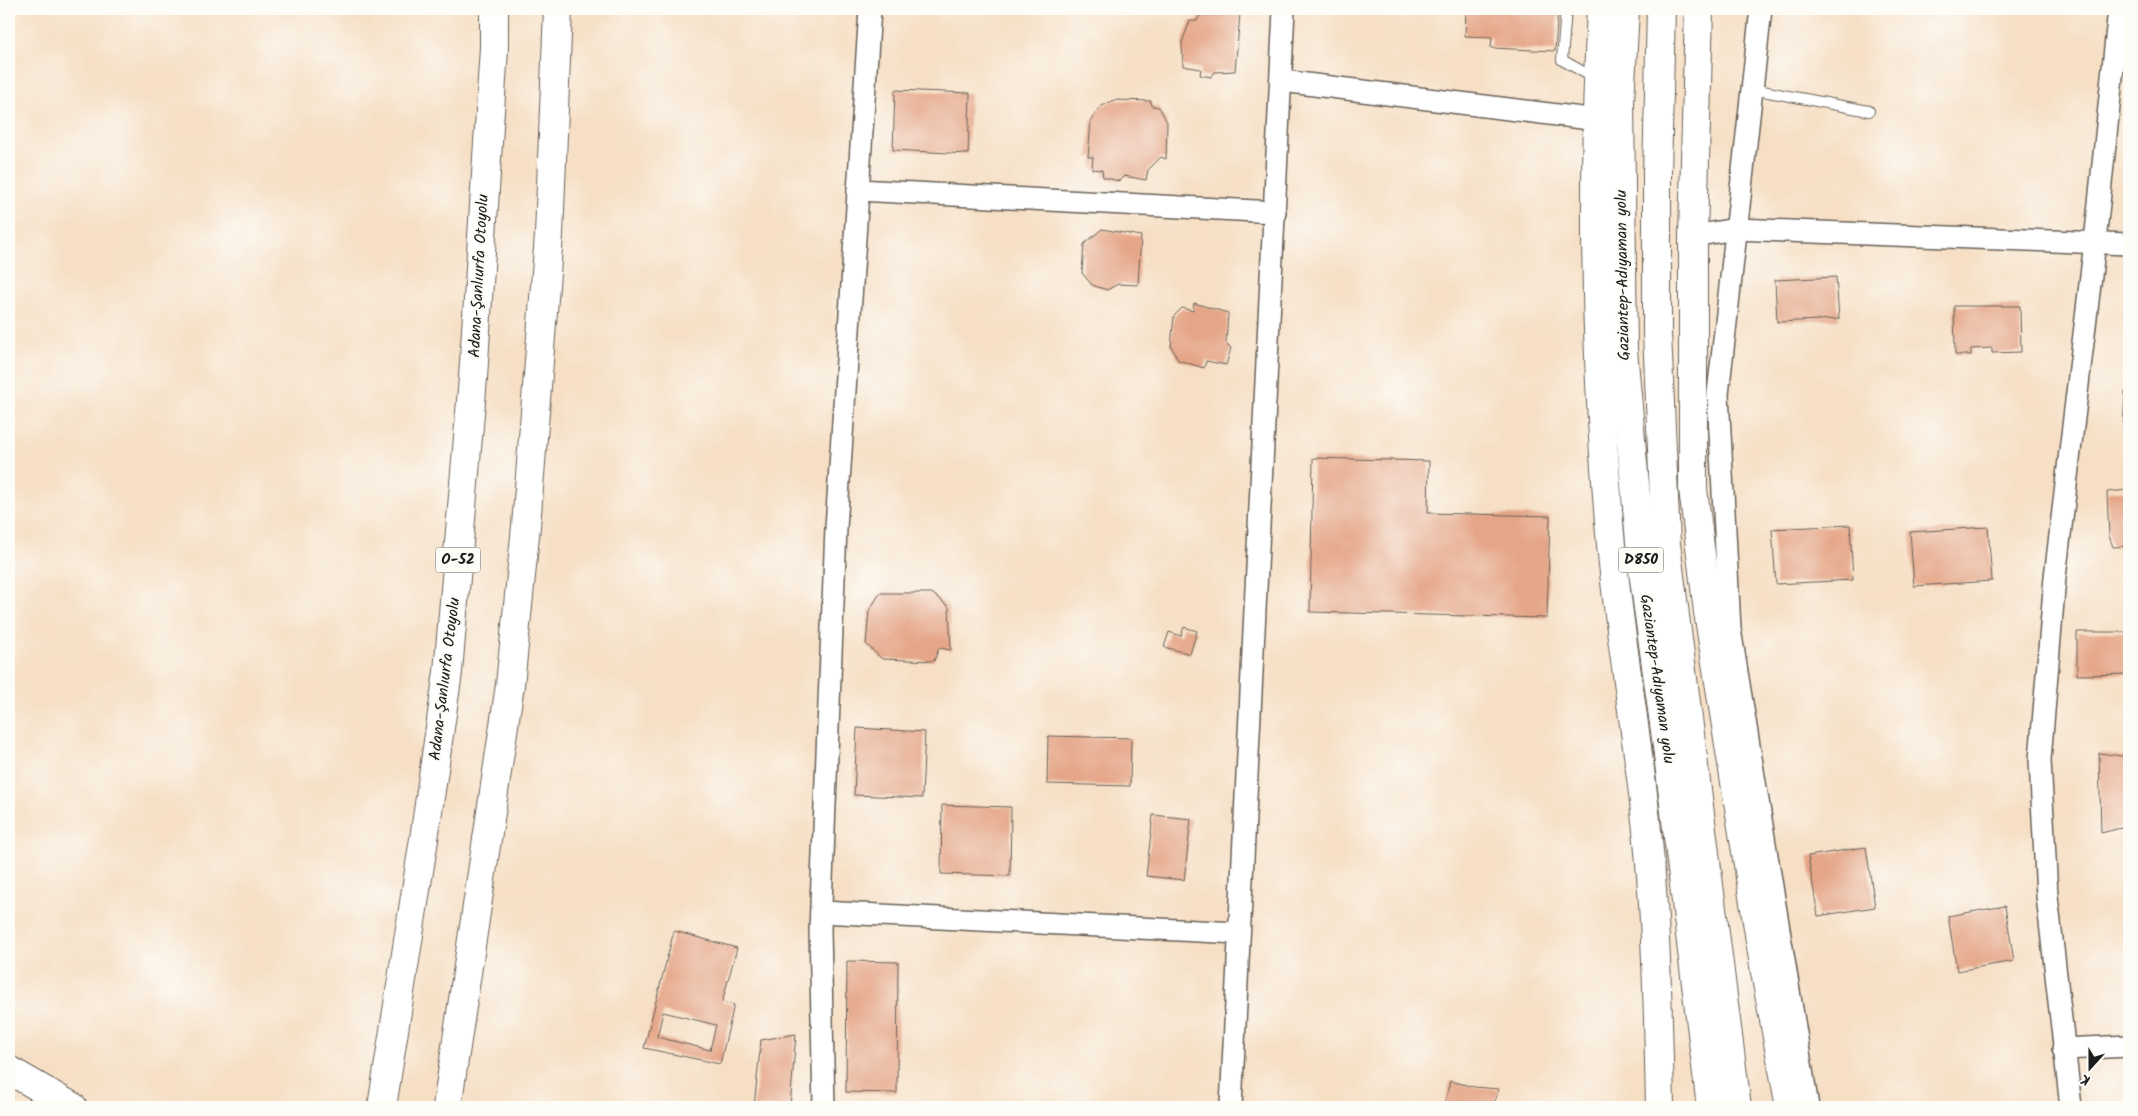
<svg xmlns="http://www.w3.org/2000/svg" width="2138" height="1116" font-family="Kalam,sans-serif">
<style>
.building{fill:#e5a687;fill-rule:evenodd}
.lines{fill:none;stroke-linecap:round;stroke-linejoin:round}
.lane-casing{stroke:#686057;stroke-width:12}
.street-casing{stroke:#686057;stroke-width:24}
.secondary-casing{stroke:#686057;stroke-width:30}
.highway-casing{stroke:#686057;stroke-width:30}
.lane{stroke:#fff;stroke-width:10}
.street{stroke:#fff;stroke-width:21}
.secondary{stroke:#fff;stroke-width:28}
.highway{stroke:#fff;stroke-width:28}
.labels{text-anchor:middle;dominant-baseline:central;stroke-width:4.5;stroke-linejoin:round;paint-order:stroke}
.shield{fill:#fdfcf7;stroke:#605f5e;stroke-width:1}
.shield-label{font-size:15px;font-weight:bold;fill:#1c1c1c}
.street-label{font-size:16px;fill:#1c1c1c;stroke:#fdfcf7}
</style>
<rect width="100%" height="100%" fill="#fdfcf7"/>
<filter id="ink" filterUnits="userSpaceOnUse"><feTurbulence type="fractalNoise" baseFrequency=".02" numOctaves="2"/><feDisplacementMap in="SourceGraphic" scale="10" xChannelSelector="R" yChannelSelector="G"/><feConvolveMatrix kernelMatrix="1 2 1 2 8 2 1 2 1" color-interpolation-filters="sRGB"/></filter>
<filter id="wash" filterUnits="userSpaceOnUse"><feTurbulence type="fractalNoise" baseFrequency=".0096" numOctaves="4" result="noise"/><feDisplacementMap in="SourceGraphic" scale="20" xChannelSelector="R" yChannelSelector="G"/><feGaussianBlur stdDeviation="1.12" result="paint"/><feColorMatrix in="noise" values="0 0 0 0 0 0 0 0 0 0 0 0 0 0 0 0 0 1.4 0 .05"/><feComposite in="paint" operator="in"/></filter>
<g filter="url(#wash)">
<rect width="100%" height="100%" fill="#f6dfc5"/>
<g id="blocks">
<g class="building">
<polygon points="1466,9 1558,9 1555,51 1491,48 1492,37 1465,36"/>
<polygon points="1240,14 1235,71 1215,72 1211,77 1200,75 1201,69 1183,66 1182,42 1190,21 1197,21 1200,15"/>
<polygon points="895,90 970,93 968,154 893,150"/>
<polygon points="1114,100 1151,101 1152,106 1159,107 1167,122 1166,159 1161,157 1148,170 1146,180 1124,176 1119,181 1103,177 1102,170 1092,169 1093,157 1088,157 1091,121 1100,107"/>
<polygon points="1102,229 1141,236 1138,285 1118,284 1107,290 1092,285 1082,273 1084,244"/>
<polygon points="1836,277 1839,319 1777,322 1775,280"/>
<polygon points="1194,303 1228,313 1226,343 1231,348 1226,365 1206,361 1204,368 1178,360 1171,346 1174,316 1182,308 1193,311"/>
<polygon points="1954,306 2020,306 2021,352 1992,353 1992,348 1971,349 1971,355 1955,355"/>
<polygon points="2125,392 2129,392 2129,430 2123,429"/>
<polygon points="1313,458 1429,461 1428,513 1550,516 1547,618 1310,612"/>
<polygon points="2129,490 2129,546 2113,547 2109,536 2107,492"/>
<polygon points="1850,525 1853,580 1776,584 1772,529"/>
<polygon points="1988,527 1992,581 1914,586 1910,532"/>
<polygon points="880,593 932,593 949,607 951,650 939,648 934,661 882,659 866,644 869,611"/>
<polygon points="1184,627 1197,631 1190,654 1164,647 1169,632 1181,636"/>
<polygon points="2077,632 2129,632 2129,674 2077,675"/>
<polygon points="857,728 925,732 922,798 854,795"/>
<polygon points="1048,736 1131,738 1130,786 1047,784"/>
<polygon points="2099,753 2129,757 2129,826 2101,833"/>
<polygon points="942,805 1011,807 1010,876 941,874"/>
<polygon points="1153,815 1191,819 1184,880 1146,876"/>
<polygon points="1866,847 1875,907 1818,916 1808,856"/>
<polygon points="2005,906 2014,961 1957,971 1948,916"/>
<path d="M674,931L737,948L722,1002L734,1005L720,1064L644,1048ZM663,1012L716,1025L710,1050L657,1037Z"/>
<polygon points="847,961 898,962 897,1093 846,1092"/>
<polygon points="796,1034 790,1107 754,1107 761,1040"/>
<polygon points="1450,1081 1474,1087 1499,1089 1493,1107 1444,1107"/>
</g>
</g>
</g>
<g filter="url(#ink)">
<use href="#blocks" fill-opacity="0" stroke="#686057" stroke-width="1"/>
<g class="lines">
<g class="lane-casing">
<g id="lane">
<polyline points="1566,9 1562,60 1596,79"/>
<polyline points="1752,89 1869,111"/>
</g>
</g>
<g class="street-casing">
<g id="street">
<polyline points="1761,9 1718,394 1730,629 1808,1107"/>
<polyline points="1282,81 1598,120"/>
<polyline points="858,190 1275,212"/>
<polyline points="1693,236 1736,229 2129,244"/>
<polyline points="821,912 1238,933"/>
<polyline points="2063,1049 2129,1046"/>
<polyline points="824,1107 820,930 836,528 870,9"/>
<polyline points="1231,1107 1284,9"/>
<polyline points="2071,1107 2047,896 2040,760 2055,577 2095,242 2119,9"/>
</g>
</g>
<g class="secondary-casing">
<polyline id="secondary" points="9,1070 73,1107"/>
</g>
<g class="highway-casing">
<g id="highway">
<path d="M1601,9C1592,184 1595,360 1610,534C1618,624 1634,714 1644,803C1656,904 1658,1006 1660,1107"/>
<polyline points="1625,9 1620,102 1623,350 1642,564 1666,738 1711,1107"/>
<polyline points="1661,9 1657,175 1657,332 1666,544 1737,1107"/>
<polyline points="1699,9 1693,236 1693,489 1708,612 1765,972 1790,1107"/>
<polyline points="382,1107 424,839 448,672 473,378 494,48 494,9"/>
<polyline points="447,1107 510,685 526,526 549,235 558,9"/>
</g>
</g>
<use href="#lane" class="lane"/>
<use href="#street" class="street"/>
<use href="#secondary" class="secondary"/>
<use href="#highway" class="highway"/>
</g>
</g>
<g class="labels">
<g class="shield">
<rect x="435.5" y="547.5" width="45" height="25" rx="4"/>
<rect x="1618.5" y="547.5" width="45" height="25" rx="4"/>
</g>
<g class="shield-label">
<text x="458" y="560">O-52</text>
<text x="1641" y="560">D850</text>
</g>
<g class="street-label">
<text transform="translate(1623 275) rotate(-91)">Gaziantep-Adıyaman yolu</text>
<text transform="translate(479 276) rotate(-87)">Adana-Şanlıurfa Otoyolu</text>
<text transform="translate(445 679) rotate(-83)">Adana-Şanlıurfa Otoyolu</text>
<text transform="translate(1657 679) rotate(82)">Gaziantep-Adıyaman yolu</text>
</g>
</g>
<rect width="2138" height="1116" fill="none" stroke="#fdfcf7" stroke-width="30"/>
<g transform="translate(2090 1068) rotate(201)" stroke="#fdfcf7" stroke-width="4" paint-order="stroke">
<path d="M0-4L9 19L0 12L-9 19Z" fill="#1c1c1c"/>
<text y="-8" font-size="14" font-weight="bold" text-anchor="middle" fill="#1c1c1c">K</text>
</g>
</svg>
